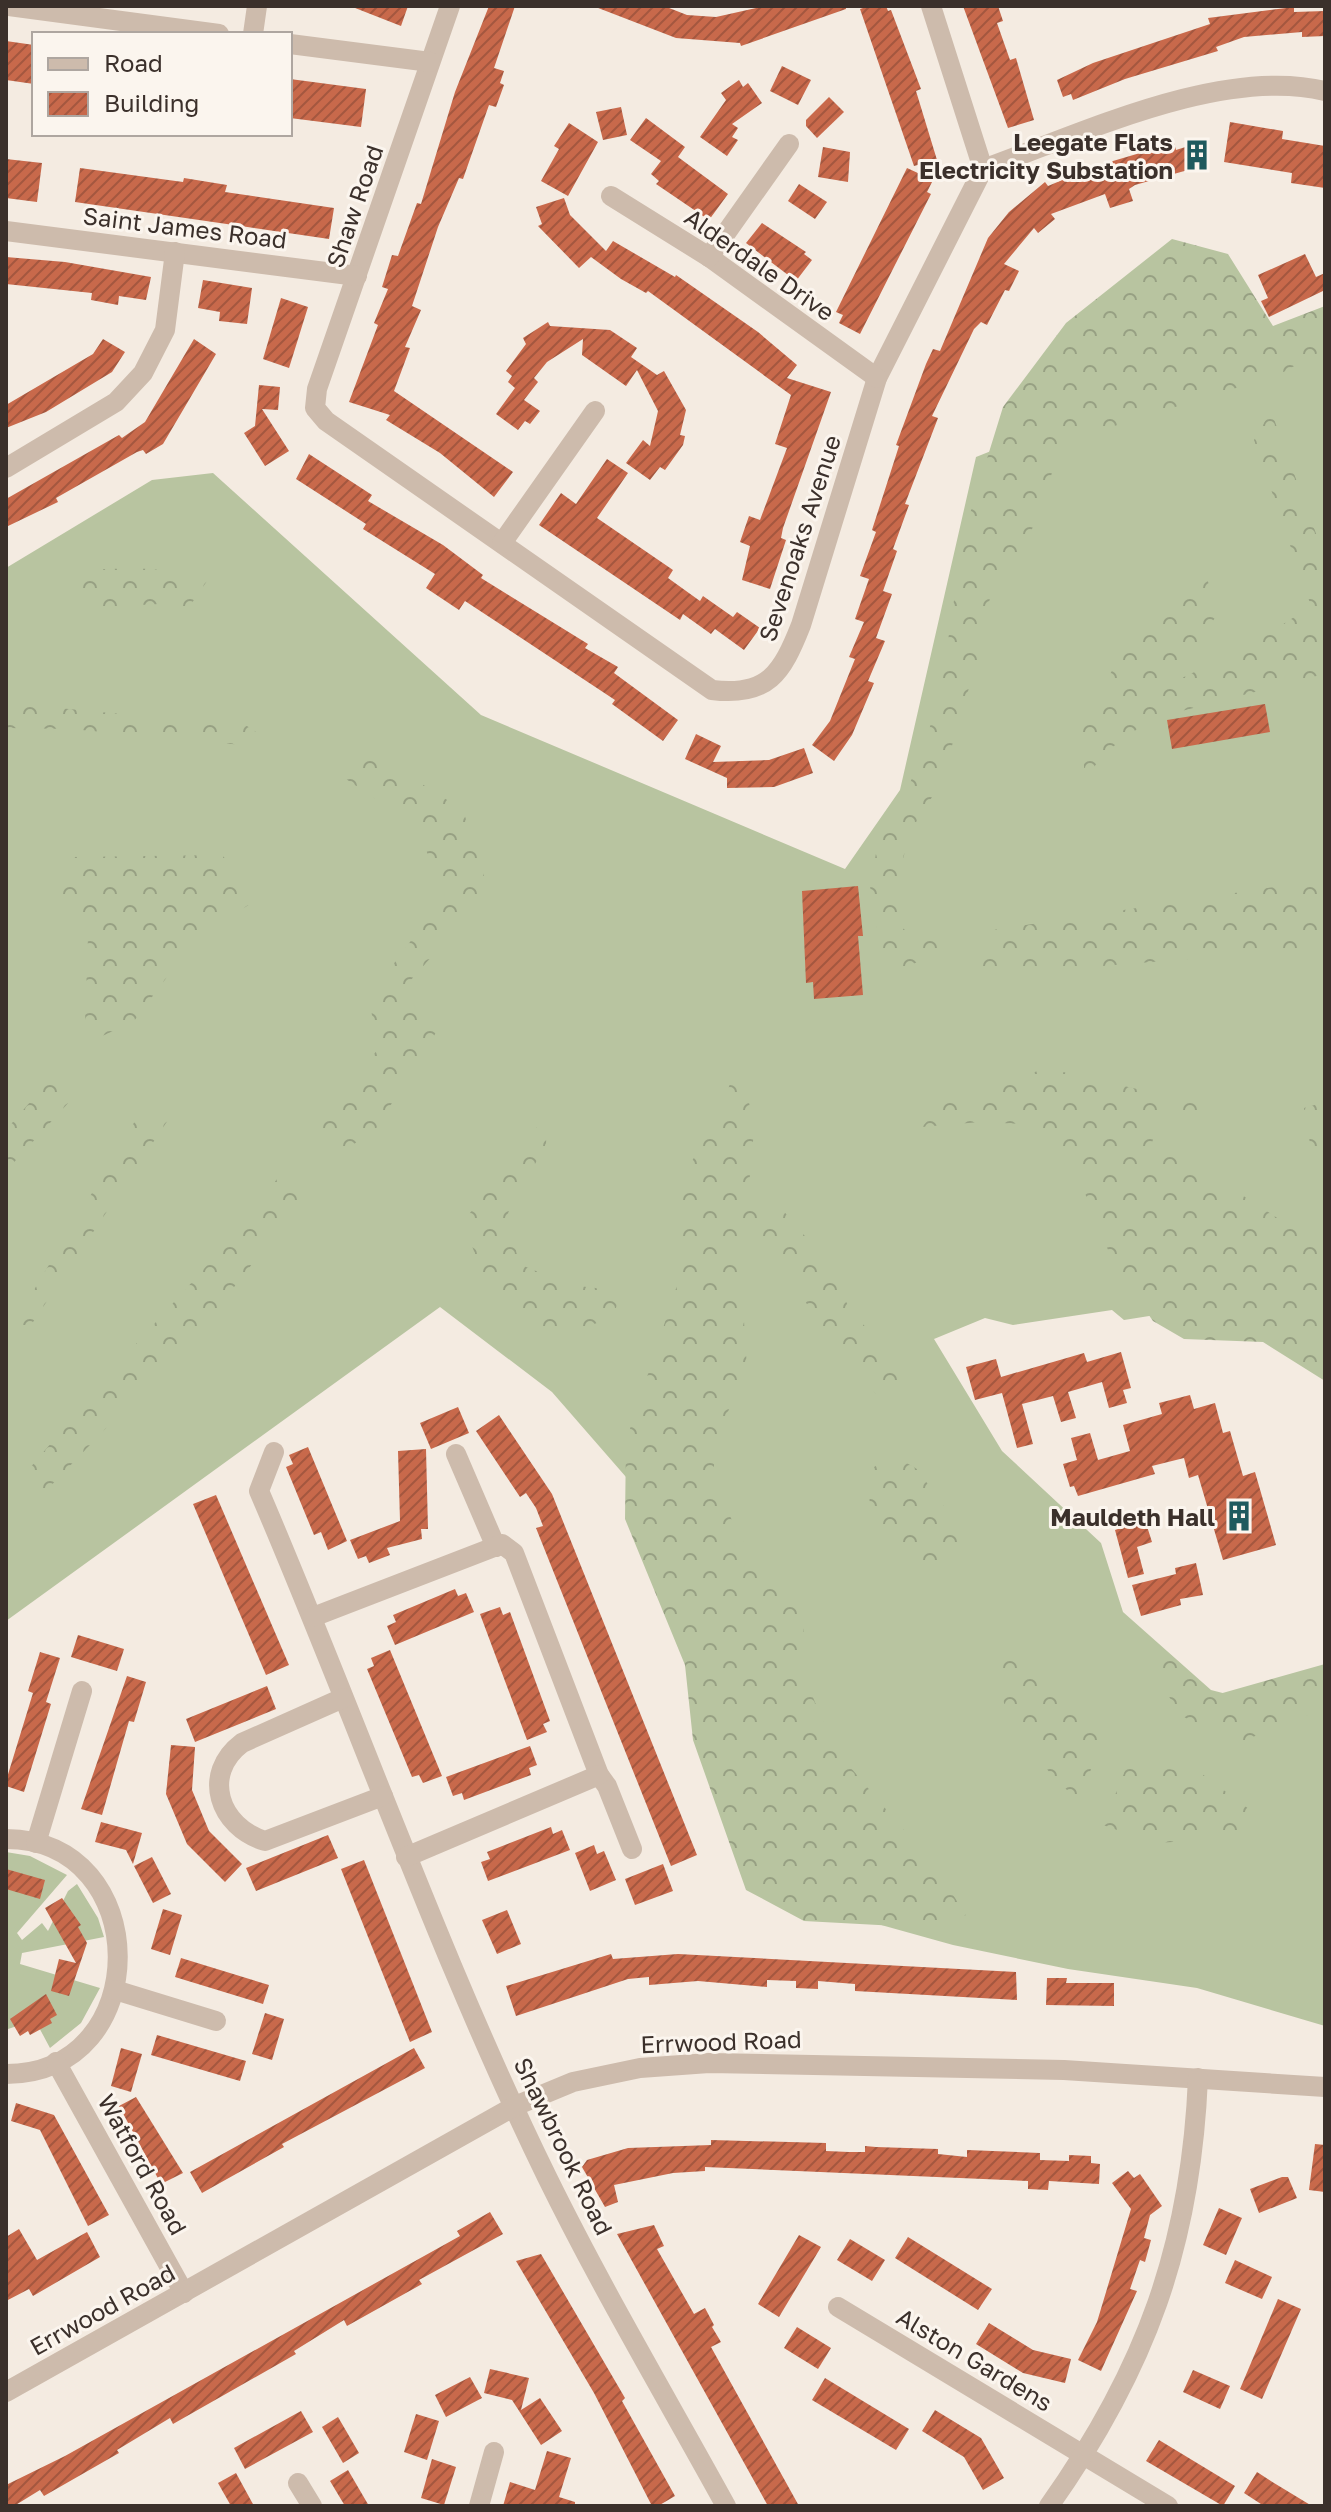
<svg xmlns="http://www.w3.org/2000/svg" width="1331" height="2512" font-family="'Golos Text',sans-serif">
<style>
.grass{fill:#b8c4a0}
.forest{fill:url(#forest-crowns)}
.building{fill:url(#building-hatch)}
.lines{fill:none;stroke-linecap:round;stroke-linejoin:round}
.minor{stroke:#cdbbac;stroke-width:20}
.labels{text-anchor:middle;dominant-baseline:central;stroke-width:6;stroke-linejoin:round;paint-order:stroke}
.poi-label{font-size:24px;font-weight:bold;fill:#3b302b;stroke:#fbf5ee;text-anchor:end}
.street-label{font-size:24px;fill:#3b302b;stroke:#fbf5ee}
</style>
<defs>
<pattern id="forest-crowns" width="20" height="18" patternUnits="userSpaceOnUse" patternTransform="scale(2)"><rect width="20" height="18" fill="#b8c4a0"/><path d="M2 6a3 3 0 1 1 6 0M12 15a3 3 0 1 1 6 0" fill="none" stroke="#97a083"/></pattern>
<pattern id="building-hatch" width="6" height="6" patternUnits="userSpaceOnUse" patternTransform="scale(2)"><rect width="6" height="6" fill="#c8694b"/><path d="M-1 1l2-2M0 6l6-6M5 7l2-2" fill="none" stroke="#a4573f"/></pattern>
</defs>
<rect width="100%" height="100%" fill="#f4ebe1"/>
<g class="grass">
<polygon points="1325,318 1325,1329 1187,1310 1124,1320 1112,1310 1013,1325 985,1318 934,1339 1002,1451 1101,1543 1123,1612 1211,1690 1242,1698 1325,1683 1325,2026 1197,1988 1068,1969 953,1945 831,1911 680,1539 552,1392 440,1307 6,1621 6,568 152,480 213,473 481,715 845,869 900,790 976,457"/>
<polygon points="6,1852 30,1856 67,1875 17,1933 22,1940 42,1923 48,1931 68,1891 77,1884 98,1918 104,1937 22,1953 20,1964 100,1988 81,2023 50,2048 35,2020 8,2029"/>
</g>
<g class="forest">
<polygon points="1172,239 1228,254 1273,326 1325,306 1325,349 1278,375 1063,442 1020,563 993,582 979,654 941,783 911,830 899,873 899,925 918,941 948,941 941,960 915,963 895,975 881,952 870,886 879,837 907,792 939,701 964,533 1003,407 1066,323"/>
<polygon points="1271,411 1325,558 1325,684 1320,675 1151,719 1107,751 1085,778 1081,731 1124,647 1205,572 1218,614 1163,687 1251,645 1311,606 1254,440"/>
<polygon points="135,568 187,572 216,568 187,610 160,604 100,607 79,593 82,570"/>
<polygon points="6,703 247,726 262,736 263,747 71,729 6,728"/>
<polygon points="359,759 387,762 463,810 489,892 410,981 437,1031 372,1135 337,1152 320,1143 316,1124 379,1048 369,1001 401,953 446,898 416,826 343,777 344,765"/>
<polygon points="222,855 259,898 194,941 134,1021 96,1039 85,1023 88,937 53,890 71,857"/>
<polygon points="1325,879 1325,948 968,977 993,930"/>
<polygon points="1046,1068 1215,1107 1163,1117 1149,1149 1188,1160 1305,1236 1325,1236 1325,1381 1263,1342 1184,1339 1153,1321 1115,1267 1073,1164 1023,1124 980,1122 922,1127 942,1105"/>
<polygon points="49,1080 70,1101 6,1171 6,1130"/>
<polygon points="731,1081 746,1089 755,1130 749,1163 751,1197 781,1208 821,1255 850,1309 910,1379 887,1404 832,1352 778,1249 739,1241 747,1369 714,1443 714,1485 754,1563 804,1617 802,1671 834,1748 935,1867 966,1915 934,1928 804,1921 746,1890 693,1740 685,1665 625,1519 626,1441 685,1261 674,1190 716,1122"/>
<polygon points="1325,1102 1325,1197 1315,1173 1304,1108"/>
<polygon points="138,1116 168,1120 31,1325 13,1325"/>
<polygon points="547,1121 546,1144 508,1213 519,1264 570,1285 621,1291 613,1318 553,1337 486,1282 463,1223 524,1136"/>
<polygon points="281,1173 293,1176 299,1204 202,1328 42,1495 23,1476 127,1354 250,1218"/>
<polygon points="891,1454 917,1469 962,1532 959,1565 901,1558 870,1523 869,1471"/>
<polygon points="994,1651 1027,1669 1102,1735 1080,1803 1049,1772 1004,1703"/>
<polygon points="1166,1651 1212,1696 1325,1664 1325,1708 1235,1744 1184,1717 1144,1663"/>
<polygon points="1128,1763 1202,1774 1253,1812 1247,1838 1154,1843 1103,1825"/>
</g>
<g class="building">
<polygon points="350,6 408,6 401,26"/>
<polygon points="489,6 515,6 494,68 504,71 500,83 504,85 496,107 489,105 463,179 459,178 438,227 412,306 421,310 405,347 410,348 394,391 513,472 494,497 440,453 386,420 390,415 349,402 378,325 374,323 388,289 382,287 392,255 398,256 417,203 421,204 455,92"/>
<polygon points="593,6 664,6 687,15 716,17 765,6 846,6 846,9 741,46 740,43 676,38"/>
<polygon points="869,6 886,6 888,11 891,10 921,89 916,91 937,160 914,166 860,9"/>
<polygon points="963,6 998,6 1003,21 997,23 1010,60 1016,58 1034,120 1008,128"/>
<polygon points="1294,7 1294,12 1325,11 1325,36 1302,37 1302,32 1244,37 1216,47 1218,51 1125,79 1073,100 1071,94 1063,97 1057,80 1093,63 1210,24 1208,18"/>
<polygon points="6,41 34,45 34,84 6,80"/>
<polygon points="782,66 811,80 798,105 770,91"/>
<polygon points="290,79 366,89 361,127 290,118"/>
<polygon points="739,80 743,87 748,83 762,103 732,124 738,128 732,137 738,140 727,156 700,137 726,100 721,93"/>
<polygon points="829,97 844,112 817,138 806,126 806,120"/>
<polygon points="621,107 627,135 603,140 596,112"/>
<polygon points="646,118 685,147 678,157 728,194 709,220 656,184 659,181 651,174 661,161 630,140"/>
<polygon points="1230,122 1283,131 1282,139 1325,146 1325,188 1291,183 1292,173 1224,162"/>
<polygon points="569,123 598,142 568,196 541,181 559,149 554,146"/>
<polygon points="1201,142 1209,164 1135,185 1129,189 1133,201 1110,208 1105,194 1051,214 1055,219 1038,233 1034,228 1004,264 1019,271 1009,291 1005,290 987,325 981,322 974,329 932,416 938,418 905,504 909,505 893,549 897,551 883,591 892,594 876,638 885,641 868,681 874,683 852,735 834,761 812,745 830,721 855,659 849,657 864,622 855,619 869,579 860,576 876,532 872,530 899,446 896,445 926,364 933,349 940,351 988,238 1009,212 1045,182 1048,186 1096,166 1174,143 1176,150"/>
<polygon points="823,147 850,152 848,182 818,177"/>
<polygon points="6,159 42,163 37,202 6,198"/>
<polygon points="80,168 183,182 184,178 227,185 225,192 334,208 329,239 75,202"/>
<polygon points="907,168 933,180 927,192 931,194 860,334 839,323 843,315 836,312"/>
<polygon points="799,184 827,202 815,219 788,201"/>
<polygon points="564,198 570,215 606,251 613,241 675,277 676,275 758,332 797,365 787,378 831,392 783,528 781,538 786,540 770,589 742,580 750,546 740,542 749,516 760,520 787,448 775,444 791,395 648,291 646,293 621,279 591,257 579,268 538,226 542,224 536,207"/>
<polygon points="762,223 806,252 804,254 812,260 796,281 746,243"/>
<polygon points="1305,254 1316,277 1325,273 1325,290 1269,317 1261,301 1268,298 1258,275"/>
<polygon points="6,257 65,262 151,277 146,300 119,296 118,305 91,300 92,293 6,284"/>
<polygon points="203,280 252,288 247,324 219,321 220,312 198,308"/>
<polygon points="281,298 308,307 289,368 263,359"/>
<polygon points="548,322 550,326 610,330 637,348 631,357 657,375 664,371 686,410 680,435 685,436 683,445 665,470 660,467 650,480 626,463 643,440 650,446 658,411 637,370 626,386 582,355 583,339 547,362 534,378 538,382 524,400 540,411 530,424 525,421 518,430 496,414 515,388 508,382 512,376 506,371 526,344 523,338"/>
<polygon points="103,339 125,352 112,372 46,412 6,428 6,405 93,354"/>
<polygon points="194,339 216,354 163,444 146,454 143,450 137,452 56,498 58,502 6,527 6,499 119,435 122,438 145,422"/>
<polygon points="259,385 280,387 278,410 262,409 289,451 265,466 244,433 255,426"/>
<polygon points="309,454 372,495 368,501 443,545 483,575 481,578 588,644 585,648 618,667 614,673 678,720 663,741 612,704 615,700 500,624 465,601 459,610 426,588 435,574 363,529 366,524 296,479"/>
<polygon points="607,459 628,473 597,518 673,570 668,578 700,601 703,596 733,617 737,612 760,628 744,650 715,629 711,634 683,614 680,620 539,525 561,493 576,504"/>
<polygon points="1265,704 1270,732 1172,749 1167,720"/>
<polygon points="696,734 721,746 713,762 769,760 804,748 813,773 774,787 727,788 727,778 685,759"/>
<polygon points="858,886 863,936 858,936 863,995 814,999 813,982 806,983 802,891"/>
<polygon points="1121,1352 1131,1388 1123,1390 1127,1403 1109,1408 1102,1382 1068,1392 1076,1418 1061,1422 1053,1396 1022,1404 1033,1444 1017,1448 1002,1393 975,1400 966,1367 996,1359 1001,1377 1084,1353 1087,1362"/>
<polygon points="1190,1395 1194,1409 1215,1403 1223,1433 1230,1431 1243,1476 1255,1472 1276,1545 1223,1560 1198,1475 1189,1478 1184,1458 1152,1466 1155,1474 1078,1496 1074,1486 1070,1487 1063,1464 1077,1460 1071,1438 1090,1433 1098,1460 1130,1451 1123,1425 1162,1414 1159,1403"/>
<polygon points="458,1407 469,1433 431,1449 420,1423"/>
<polygon points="499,1415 552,1494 697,1855 671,1866 536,1528 543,1526 536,1508 526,1493 520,1497 476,1431"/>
<polygon points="308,1447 347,1541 328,1550 321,1532 314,1535 286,1467 293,1464 289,1455"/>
<polygon points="426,1449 428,1529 421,1529 422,1539 387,1548 390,1555 369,1563 366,1556 358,1559 350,1540 400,1521 398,1451"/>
<polygon points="216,1495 289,1665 266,1675 193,1504"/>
<polygon points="1145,1520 1152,1542 1137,1547 1144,1574 1128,1578 1115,1530"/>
<polygon points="1196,1563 1203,1595 1180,1599 1181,1605 1141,1616 1132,1585 1176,1574 1175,1568"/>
<polygon points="455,1589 458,1596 466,1593 474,1612 395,1645 387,1626 396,1622 393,1615"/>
<polygon points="500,1607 503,1615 510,1612 550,1721 543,1724 547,1732 527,1740 480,1614"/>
<polygon points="78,1635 124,1649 117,1671 71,1657"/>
<polygon points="390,1650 442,1776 423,1783 419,1775 412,1777 367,1669 374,1666 371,1658"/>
<polygon points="40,1652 60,1658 46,1702 51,1704 24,1792 6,1786 6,1781 33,1693 28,1691"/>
<polygon points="127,1676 146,1682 134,1722 129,1721 102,1815 81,1809"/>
<polygon points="267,1686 276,1709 195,1742 186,1719"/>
<polygon points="171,1745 195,1747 192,1790 209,1831 242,1864 225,1882 187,1844 166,1794"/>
<polygon points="530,1746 537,1765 529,1768 531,1775 464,1800 462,1793 453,1796 446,1777"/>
<polygon points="101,1822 142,1833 133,1864 126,1850 95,1842"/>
<polygon points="551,1827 553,1834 562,1830 570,1850 488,1881 481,1862 490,1859 487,1852"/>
<polygon points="328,1835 338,1858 256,1891 246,1868"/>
<polygon points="594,1845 597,1854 604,1851 616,1880 590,1891 575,1853"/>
<polygon points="152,1857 171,1894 153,1903 134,1866"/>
<polygon points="364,1860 432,2032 410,2042 341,1869"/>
<polygon points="663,1864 673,1891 635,1905 625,1879"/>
<polygon points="6,1869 45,1880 40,1899 6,1889"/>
<polygon points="62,1898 81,1925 78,1927 87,1943 69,1996 51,1991 59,1959 76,1963 45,1908"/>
<polygon points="163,1909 182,1915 170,1955 151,1949"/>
<polygon points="507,1910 521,1944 497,1954 482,1920"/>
<polygon points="611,1954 613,1959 678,1954 1016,1972 1017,2000 855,1991 855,1984 818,1981 818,1989 796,1988 796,1981 767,1980 767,1987 698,1981 649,1985 649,1977 628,1979 516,2016 506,1986"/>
<polygon points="181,1958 269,1985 263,2004 175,1977"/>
<polygon points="1047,1978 1067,1978 1066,1983 1114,1983 1114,2006 1046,2005"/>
<polygon points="46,1994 57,2015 50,2019 52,2023 30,2035 28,2031 20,2036 10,2019"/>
<polygon points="265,2013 284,2019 272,2060 252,2054"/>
<polygon points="157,2035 246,2061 240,2081 151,2055"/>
<polygon points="121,2048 142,2054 131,2092 111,2086"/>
<polygon points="414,2048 425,2068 282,2144 284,2147 202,2193 190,2172"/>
<polygon points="136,2097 183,2173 161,2184 119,2106"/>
<polygon points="16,2103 54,2115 109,2215 88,2226 40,2130 11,2121"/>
<polygon points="711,2140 826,2143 826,2151 849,2152 865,2152 865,2146 876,2147 938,2149 938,2154 967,2157 967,2150 1040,2153 1040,2160 1069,2161 1069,2155 1091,2156 1091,2163 1100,2164 1099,2184 1049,2181 1048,2190 1028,2189 1028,2181 705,2167 705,2171 673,2173 614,2185 618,2202 605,2207 582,2167 587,2160 628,2148 711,2145"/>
<polygon points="1315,2144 1325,2145 1325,2192 1309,2190"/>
<polygon points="1128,2171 1134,2178 1140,2174 1162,2206 1150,2215 1144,2238 1151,2240 1145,2262 1140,2260 1130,2289 1137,2291 1101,2371 1078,2360 1097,2322 1131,2209 1112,2183"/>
<polygon points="1282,2177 1288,2177 1297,2198 1259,2213 1250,2189"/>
<polygon points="1219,2208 1242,2218 1226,2255 1203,2245"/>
<polygon points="490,2212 503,2234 419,2280 422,2284 347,2326 344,2320 294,2351 296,2354 173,2424 170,2418 117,2450 119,2453 44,2496 40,2490 14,2506 6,2506 6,2485 65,2456 460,2236 457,2231"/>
<polygon points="654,2225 664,2246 657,2249 694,2314 705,2308 714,2325 712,2327 721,2342 711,2347 799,2506 768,2506 617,2234"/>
<polygon points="19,2229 37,2260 87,2232 100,2257 33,2296 29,2289 6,2301 6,2237"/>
<polygon points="799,2235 821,2247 779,2317 758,2304"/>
<polygon points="908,2237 992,2289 978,2310 895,2258"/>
<polygon points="850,2239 885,2260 872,2281 837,2260"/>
<polygon points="541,2254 625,2398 622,2401 675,2496 658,2506 652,2506 594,2393 516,2261"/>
<polygon points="1235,2260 1272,2277 1262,2299 1225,2283"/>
<polygon points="1278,2299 1301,2309 1262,2399 1240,2389"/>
<polygon points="989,2323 1033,2350 1071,2359 1065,2383 1023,2373 976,2344"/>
<polygon points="797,2327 831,2348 818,2369 784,2348"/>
<polygon points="490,2369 529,2378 521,2410 540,2398 562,2431 541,2445 512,2400 484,2393"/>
<polygon points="1193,2370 1230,2386 1220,2409 1183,2392"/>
<polygon points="470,2377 482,2398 446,2417 435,2395"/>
<polygon points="825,2378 909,2429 896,2450 812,2400"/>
<polygon points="935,2410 981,2438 1004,2478 983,2490 964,2457 922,2431"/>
<polygon points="301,2411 313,2432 245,2469 234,2448"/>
<polygon points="416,2414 439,2421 427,2460 404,2452"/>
<polygon points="338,2417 359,2453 343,2463 322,2427"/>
<polygon points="1159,2440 1235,2486 1223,2506 1146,2461"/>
<polygon points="547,2451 571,2458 559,2497 575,2502 575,2506 503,2506 510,2482 535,2490"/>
<polygon points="432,2459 456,2467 444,2505 421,2498"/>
<polygon points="348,2470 369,2506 345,2506 330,2481"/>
<polygon points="1257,2472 1274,2483 1312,2506 1264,2506 1244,2493"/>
<polygon points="236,2473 254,2506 231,2506 218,2483"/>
</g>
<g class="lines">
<g class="minor">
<polyline points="9,6 219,34"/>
<path d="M450,6L317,389L315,408L326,421L712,690C768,697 782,673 801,625L877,378L983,169L931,6"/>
<polyline points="253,34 257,6"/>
<polyline points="290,44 430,62"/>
<path d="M983,169C1081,134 1222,66 1325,91"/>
<polyline points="611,196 709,257 877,378"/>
<polyline points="6,231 357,276"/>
<polyline points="709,257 789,144"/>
<polyline points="6,468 116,402 143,373 165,330 175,252"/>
<polyline points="502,543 595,411"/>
<path d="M274,1452L259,1491C357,1719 438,1954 547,2177C602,2289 666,2397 726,2506"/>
<polyline points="456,1454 496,1547"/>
<polyline points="313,1617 502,1544 514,1553 599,1775 607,1786 632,1849"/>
<path d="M343,1698L242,1743C201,1774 219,1827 265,1841L383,1796"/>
<path d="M6,1839C154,1839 156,2074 6,2074"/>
<polyline points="36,1843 82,1691"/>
<polyline points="406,1857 599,1775"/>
<polyline points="115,1990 216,2021"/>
<polyline points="56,2062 184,2293"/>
<polyline points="838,2307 1168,2506"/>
<polyline points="6,2392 515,2106 573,2082 640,2068 709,2063 1064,2070 1325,2087"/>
<polyline points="298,2483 312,2506"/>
<polyline points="479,2506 494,2452"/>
<path d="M1049,2506C1146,2369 1191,2245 1198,2078"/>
</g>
</g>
<defs>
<g id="building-bare" transform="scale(2.4)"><path d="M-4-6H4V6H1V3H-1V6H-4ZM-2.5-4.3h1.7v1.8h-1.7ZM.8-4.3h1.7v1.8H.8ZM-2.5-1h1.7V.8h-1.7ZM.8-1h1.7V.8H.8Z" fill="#1f5a5e" stroke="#fbf5ee" stroke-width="2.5" paint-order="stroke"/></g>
</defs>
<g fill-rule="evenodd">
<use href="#building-bare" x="1197" y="155"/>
<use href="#building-bare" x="1239" y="1516"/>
</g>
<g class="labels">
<g class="poi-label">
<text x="1173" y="141">Leegate Flats<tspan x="1173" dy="28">Electricity Substation</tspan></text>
<text x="1215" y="1516">Mauldeth Hall</text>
</g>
<g class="street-label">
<text transform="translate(354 206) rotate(-71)">Shaw Road</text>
<text transform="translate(185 227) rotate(7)">Saint James Road</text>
<text transform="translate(760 264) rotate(35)">Alderdale Drive</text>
<text transform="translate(799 538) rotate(-72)">Sevenoaks Avenue</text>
<text transform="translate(721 2041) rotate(-2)">Errwood Road</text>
<text transform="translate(564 2146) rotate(64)">Shawbrook Road</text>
<text transform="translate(143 2164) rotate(61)">Watford Road</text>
<text transform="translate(102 2309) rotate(-29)">Errwood Road</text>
<text transform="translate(975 2359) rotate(31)">Alston Gardens</text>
</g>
</g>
<rect width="1331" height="2512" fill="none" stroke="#3b302b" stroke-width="16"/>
<rect x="32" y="32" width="260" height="104" fill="#fbf5ee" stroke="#aea6a0" stroke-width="2"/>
<rect x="48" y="58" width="40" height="12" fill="#cdbbac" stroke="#aea6a0" stroke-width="2"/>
<text x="104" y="72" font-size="24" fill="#3b302b">Road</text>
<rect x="48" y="92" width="40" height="24" fill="url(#building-hatch)" stroke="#aea6a0" stroke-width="2"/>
<text x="104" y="112" font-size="24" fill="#3b302b">Building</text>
</svg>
